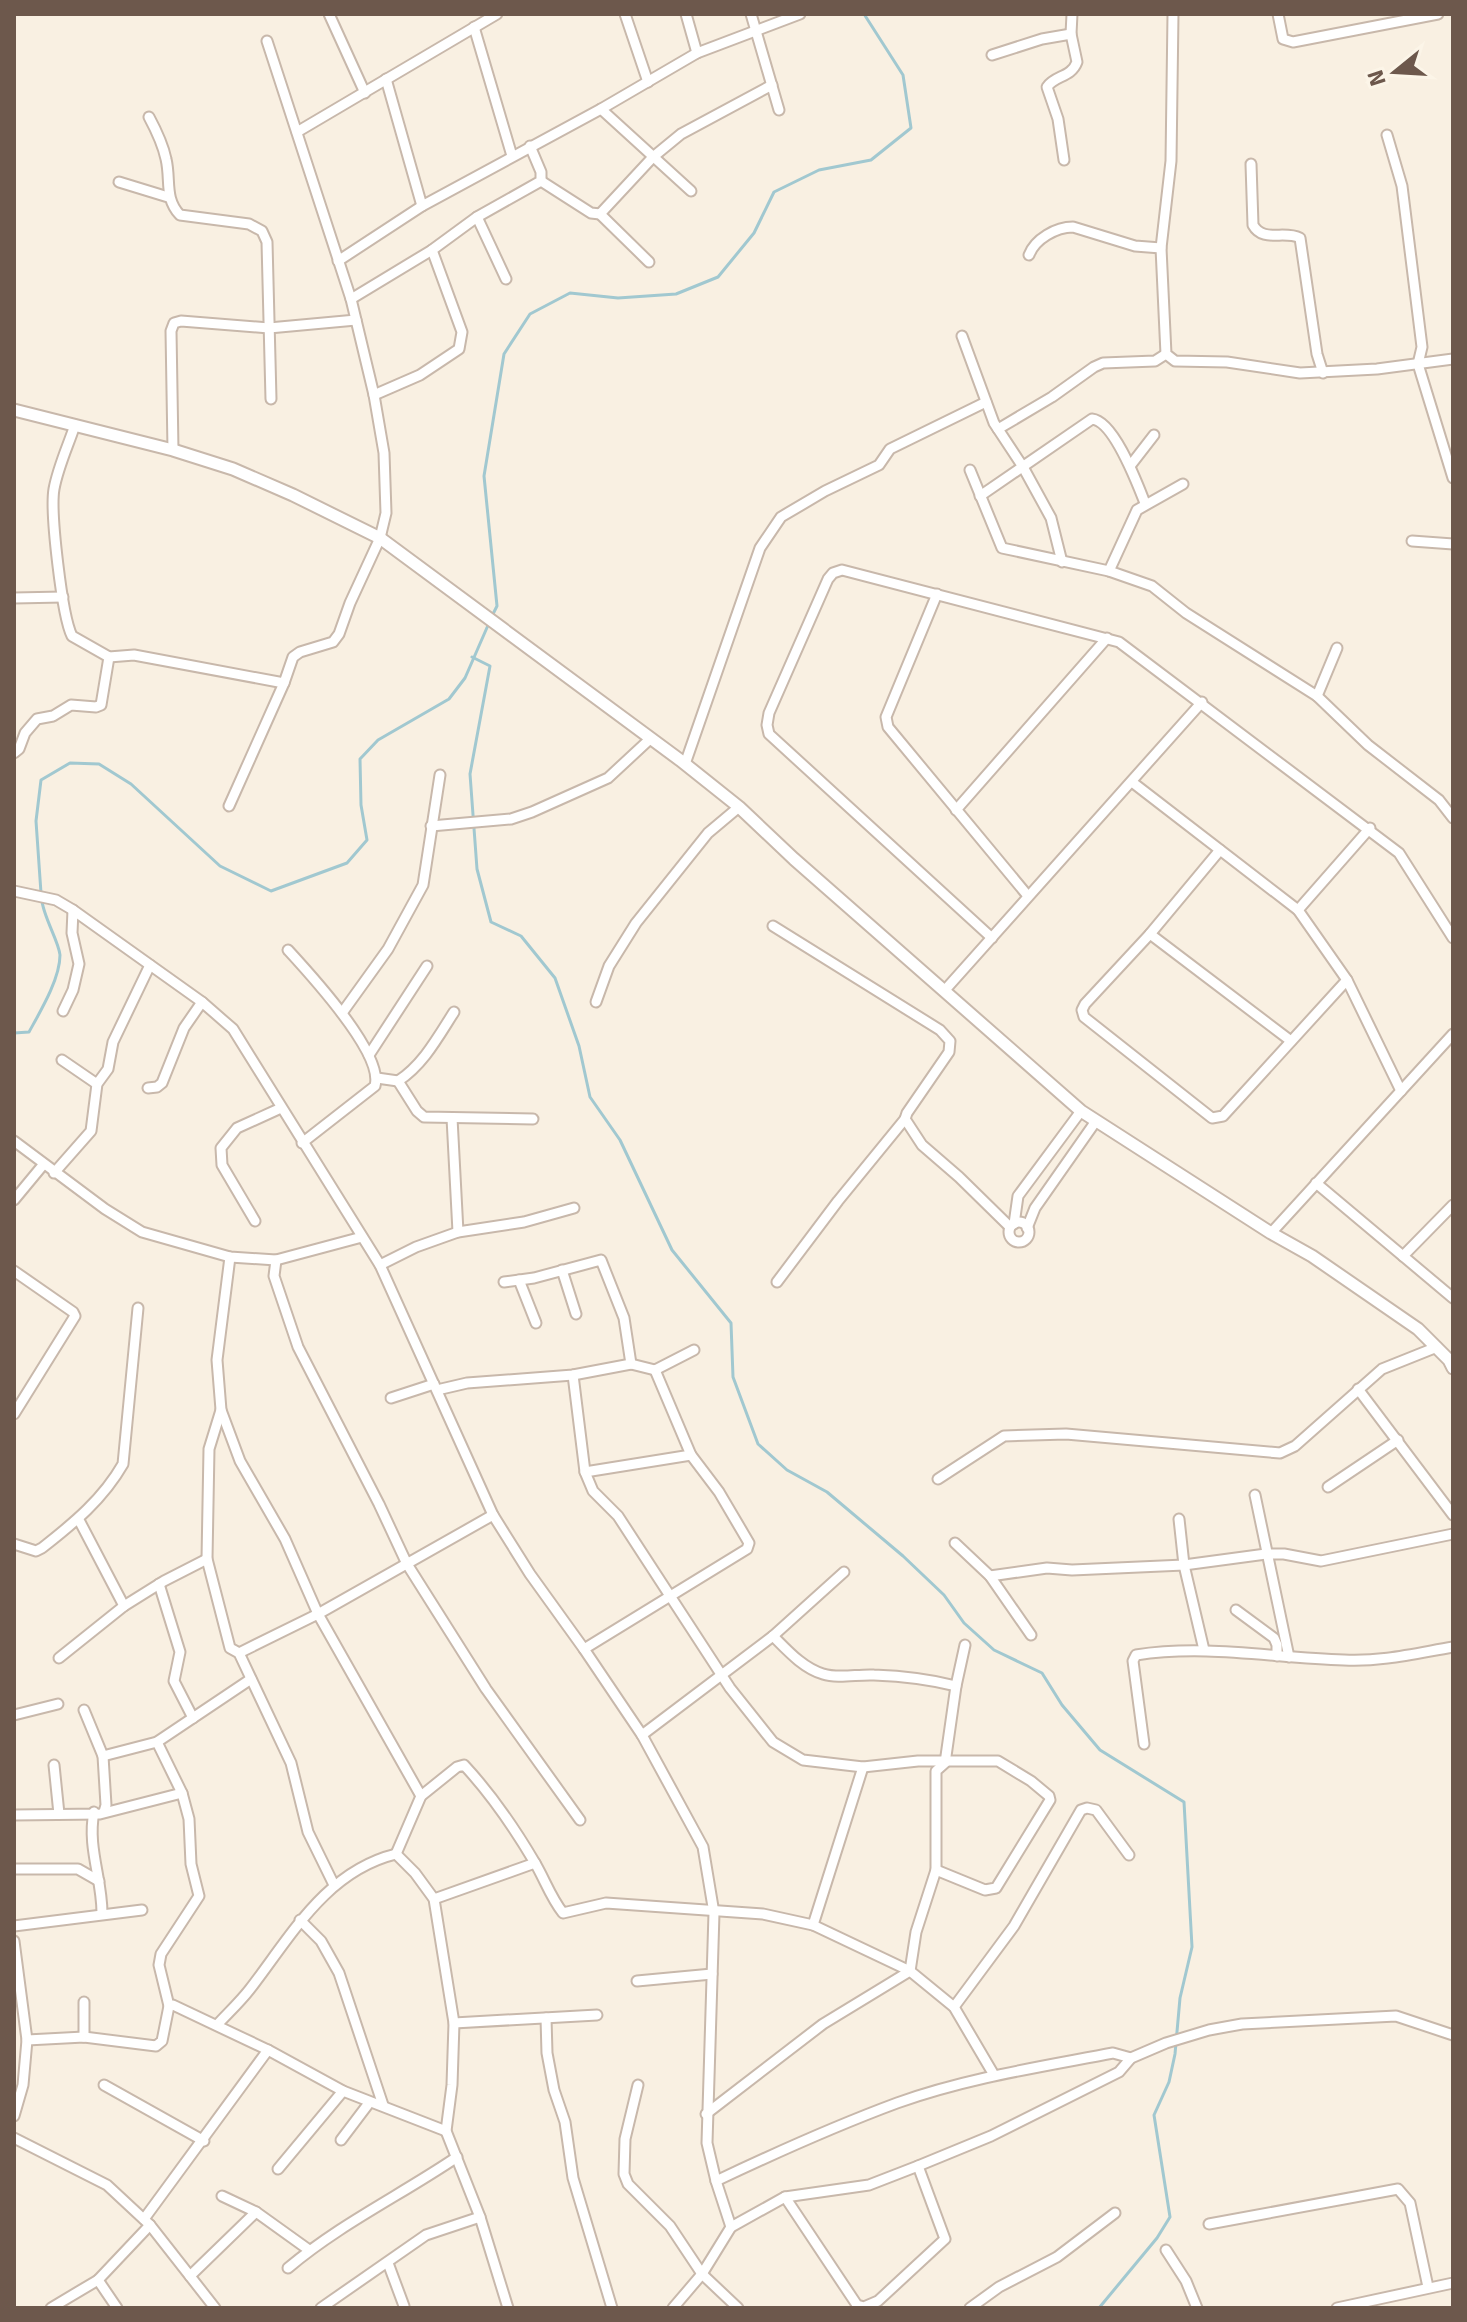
<svg xmlns="http://www.w3.org/2000/svg" width="1467" height="2322" font-family="Signika,sans-serif">
<style>
.lines{fill:none;stroke-linecap:round;stroke-linejoin:round}
.stream{stroke:#a1c8d0;stroke-width:3}
.minor-casing{stroke:#c8b8ab;stroke-width:13}
.tertiary-casing{stroke:#c8b8ab;stroke-width:15}
.minor{stroke:#fff;stroke-width:9}
.tertiary{stroke:#fff;stroke-width:11}
</style>
<rect width="100%" height="100%" fill="#f9f0e2"/>
<g class="lines">
<g class="stream">
<polyline points="492,616 497,606 484,476 504,354 530,314 570,293 618,298 676,294 718,277 754,233 774,192 819,170 871,160 911,128 903,75 864,14"/>
<polyline points="472,657 490,666 470,774 477,869 491,922 521,936 555,978 579,1046 590,1097 620,1140 672,1250 731,1323 733,1377 758,1444 787,1470 827,1492 903,1556 944,1595 964,1623 994,1650 1042,1673 1062,1705 1100,1750 1184,1802 1192,1947 1180,1998 1175,2054 1169,2082 1154,2115 1170,2217 1157,2238 1099,2308"/>
<polyline points="41,893 36,821 41,780 70,763 99,764 131,784 220,866 271,891 347,863 367,840 361,805 360,759 378,740 449,699 465,678 489,623"/>
<path d="M14,1033L29,1032C40,1012 60,979 60,955C59,942 44,918 42,901"/>
</g>
<g class="minor-casing">
<g id="minor">
<polyline points="329,14 365,93"/>
<polyline points="625,14 648,82"/>
<polyline points="686,14 697,53"/>
<polyline points="751,14 779,110"/>
<polyline points="1173,14 1171,161 1161,248 1166,354 1175,361 1227,362 1300,373 1377,369 1453,359"/>
<polyline points="1278,14 1283,39 1293,42 1438,14"/>
<polyline points="474,27 512,156"/>
<polyline points="992,55 1042,39 1071,34"/>
<polyline points="386,79 422,206"/>
<polyline points="601,109 691,191"/>
<path d="M149,117C156,130 163,145 166,159C171,180 164,198 180,215L249,224L262,231L267,242L271,399"/>
<polyline points="297,132 497,14"/>
<polyline points="1387,135 1402,186 1422,347 1418,364 1453,478"/>
<path d="M1064,160L1058,119L1047,87C1055,75 1071,78 1077,62L1071,34L1072,14"/>
<path d="M1251,164L1253,225C1263,243 1284,230 1300,238L1317,354L1323,373"/>
<polyline points="541,181 591,213 600,214 653,157 681,134 772,85"/>
<polyline points="119,182 168,197"/>
<polyline points="600,214 649,262"/>
<polyline points="477,217 506,279"/>
<path d="M1029,255C1035,239 1056,227 1073,227L1135,246L1161,248"/>
<polyline points="338,261 422,206 601,109 697,53 800,14"/>
<polyline points="351,299 432,250"/>
<polyline points="962,336 994,423 1023,467 1051,518 1062,562"/>
<polyline points="374,395 420,375 459,349 462,332 432,250 477,217 541,181 541,172 530,146"/>
<path d="M75,425C68,446 58,467 54,489C50,512 62,616 72,636L109,657L134,655L284,683"/>
<polyline points="998,429 1052,397 1094,367 1103,363 1155,361 1166,354"/>
<polyline points="173,450 171,331 174,323 181,321 269,328 356,320"/>
<polyline points="1130,466 1154,435"/>
<polyline points="970,470 1002,548 1109,571 1152,586 1186,613 1317,696 1368,745 1439,800 1453,818"/>
<path d="M980,496L1092,419C1114,421 1137,483 1145,503"/>
<polyline points="1412,541 1453,544"/>
<polyline points="1109,571 1137,510 1183,484"/>
<polyline points="937,594 886,717 888,727 1028,896"/>
<polyline points="14,598 63,597"/>
<polyline points="1317,696 1337,648"/>
<polyline points="14,753 19,749 25,733 37,719 53,716 71,705 96,707 101,705 109,657"/>
<polyline points="685,764 760,548 781,517 825,491 879,465 890,449 986,402"/>
<polyline points="1132,782 1298,910 1347,980 1401,1091"/>
<polyline points="229,806 284,683 293,657 300,652 333,642 339,634 350,603 380,538 386,513 384,453 374,395 351,299 267,41"/>
<polyline points="956,810 1107,638"/>
<polyline points="431,826 511,819 532,812 608,778 650,739"/>
<polyline points="1220,850 1150,934 1085,1004 1082,1010 1084,1017 1212,1118 1223,1116 1347,980"/>
<polyline points="14,891 56,900 73,910 202,1002 233,1029 380,1265 493,1515 530,1574 584,1649 642,1735 703,1847 714,1913 707,2143 716,2181 731,2227 702,2274 673,2308"/>
<polyline points="1298,910 1370,828"/>
<polyline points="773,926 940,1030 950,1041 949,1052 907,1113 905,1119 838,1201 777,1282"/>
<polyline points="1150,934 1291,1041"/>
<polyline points="992,938 769,734 767,725 769,713 828,579 833,573 842,570 1119,642 1399,853 1453,938"/>
<path d="M288,950C310,974 384,1054 375,1086L302,1143"/>
<polyline points="945,990 1202,702"/>
<polyline points="596,1002 609,966 636,923 708,833 739,807"/>
<polyline points="63,1011 73,990 79,964 72,933 73,910"/>
<polyline points="342,1013 388,949 423,885 440,775"/>
<polyline points="369,1055 427,966"/>
<polyline points="62,1060 97,1084"/>
<path d="M377,1078L398,1081C423,1065 438,1037 454,1012"/>
<polyline points="398,1081 417,1111 424,1117 533,1119"/>
<polyline points="148,1088 157,1087 162,1083 184,1028 202,1002"/>
<polyline points="452,1118 458,1232"/>
<polyline points="905,1119 922,1145 959,1177 1010,1227"/>
<polyline points="14,1141 105,1209 142,1232 230,1257 276,1260 362,1237"/>
<polyline points="54,1173 91,1131 97,1084 108,1069 113,1042 150,965"/>
<polyline points="1316,1183 1453,1298"/>
<polyline points="14,1200 43,1165"/>
<polyline points="255,1221 222,1165 221,1148 237,1128 281,1108"/>
<circle cx="1019" cy="1232" r="10"/>
<polyline points="1014,1224 1018,1196 1081,1111"/>
<polyline points="1027,1228 1035,1208 1096,1121"/>
<polyline points="1271,1233 1453,1034"/>
<polyline points="1403,1256 1453,1205"/>
<polyline points="230,1257 217,1360 221,1410 240,1461 285,1539 318,1614 421,1796"/>
<polyline points="276,1260 274,1276 298,1347 379,1504 407,1564 486,1689 580,1820"/>
<polyline points="380,1265 416,1247 458,1232 524,1222 574,1208"/>
<polyline points="562,1270 576,1314"/>
<polyline points="14,1271 73,1312 75,1316 14,1414"/>
<polyline points="519,1280 536,1323"/>
<polyline points="504,1282 534,1278 601,1260 624,1318 631,1364"/>
<polyline points="573,1375 585,1472 593,1491 618,1516 730,1688 773,1742 803,1760 863,1767 918,1761 998,1761 1031,1781 1049,1796 1050,1800 996,1888 985,1890 936,1870"/>
<polyline points="1358,1389 1453,1515"/>
<polyline points="437,1390 467,1383 573,1375 631,1364 655,1370 694,1350"/>
<polyline points="391,1398 434,1384"/>
<polyline points="221,1410 209,1449 207,1559 230,1648 239,1653 291,1763 308,1832 334,1885"/>
<polyline points="585,1472 691,1455"/>
<polyline points="938,1479 1004,1436 1066,1434 1280,1453 1295,1446 1382,1369 1437,1347"/>
<polyline points="1328,1487 1398,1440"/>
<polyline points="1255,1495 1289,1657"/>
<polyline points="1179,1519 1184,1565 1204,1650"/>
<polyline points="79,1520 124,1606"/>
<polyline points="955,1543 990,1576 1031,1635"/>
<path d="M14,1544L36,1551L42,1548C74,1523 103,1499 123,1464L138,1308"/>
<polyline points="990,1576 1047,1568 1072,1570 1184,1565 1266,1554 1284,1554 1321,1561 1453,1534"/>
<polyline points="159,1584 180,1652 174,1681 193,1718"/>
<polyline points="1236,1610 1274,1638 1277,1645 1277,1656"/>
<path d="M773,1636C788,1651 803,1668 823,1674C838,1679 858,1674 874,1675C901,1676 929,1679 956,1686"/>
<polyline points="584,1649 747,1549 749,1543 719,1492 691,1455 655,1370"/>
<polyline points="239,1653 318,1614 493,1515"/>
<polyline points="59,1658 124,1606 164,1581 207,1559"/>
<polyline points="84,1710 103,1756 106,1805 104,1812"/>
<polyline points="14,1715 58,1704"/>
<polyline points="642,1735 773,1636 844,1572"/>
<path d="M1144,1744L1133,1661L1136,1655C1206,1644 1274,1658 1344,1660C1381,1662 1417,1653 1453,1647"/>
<polyline points="103,1756 157,1742 251,1679"/>
<polyline points="54,1765 59,1814"/>
<path d="M94,1812C87,1847 102,1878 102,1913"/>
<polyline points="14,1815 100,1814 182,1793"/>
<path d="M396,1854L421,1796L457,1767L464,1765C491,1794 515,1829 535,1863C545,1880 551,1898 563,1913L606,1903L763,1914L813,1925L910,1971L954,2007L994,2075"/>
<polyline points="396,1854 415,1873 434,1899 454,2023 452,2085 446,2131 480,2217 508,2308"/>
<polyline points="14,1869 78,1869 99,1881"/>
<polyline points="434,1899 535,1863"/>
<polyline points="300,1920 321,1941 339,1973 383,2105"/>
<polyline points="813,1925 863,1767"/>
<polyline points="14,1926 142,1910"/>
<polyline points="14,1941 27,2040 23,2085 14,2116"/>
<polyline points="637,1981 712,1974"/>
<polyline points="169,2006 173,2005 268,2050 343,2091 446,2131"/>
<polyline points="954,2007 1014,1926 1081,1810 1087,1808 1096,1810 1129,1855"/>
<polyline points="546,2018 547,2053 554,2090 565,2122 573,2178 612,2308"/>
<polyline points="454,2023 597,2015"/>
<path d="M217,2025C228,2013 240,2002 250,1989C291,1936 326,1871 396,1854"/>
<polyline points="84,2037 84,2002"/>
<polyline points="27,2040 84,2037 156,2046 162,2041 169,2006 159,1965 161,1954 199,1896 191,1864 189,1819 182,1793 157,1742"/>
<polyline points="104,2085 204,2141"/>
<polyline points="638,2085 625,2139 624,2174 628,2184 670,2226 702,2274 738,2308"/>
<polyline points="706,2114 823,2024 910,1971 916,1932 936,1870 936,1771 945,1763 956,1686 965,1645"/>
<polyline points="14,2138 107,2185 150,2225 215,2308"/>
<polyline points="341,2140 369,2103"/>
<polyline points="278,2169 343,2091"/>
<path d="M716,2181C775,2153 835,2126 897,2103C967,2078 1040,2067 1113,2053L1131,2058"/>
<polyline points="222,2196 256,2212 309,2250"/>
<polyline points="785,2197 857,2305 864,2307 878,2301 945,2239 918,2166"/>
<polyline points="144,2219 268,2050"/>
<polyline points="1209,2224 1398,2189 1410,2203 1428,2287"/>
<polyline points="731,2227 785,2197 869,2185 918,2166 991,2136 1119,2072 1131,2058 1166,2043 1209,2030 1242,2024 1396,2016 1453,2035"/>
<polyline points="1166,2250 1186,2281 1197,2308"/>
<polyline points="388,2263 404,2306"/>
<path d="M288,2268C340,2224 401,2195 457,2157"/>
<polyline points="190,2276 256,2212"/>
<polyline points="98,2280 117,2308"/>
<polyline points="51,2308 98,2280 150,2225"/>
<polyline points="321,2308 426,2235 480,2217"/>
<polyline points="970,2308 999,2287 1057,2257 1115,2213"/>
<polyline points="1337,2308 1453,2283"/>
</g>
</g>
<g class="tertiary-casing">
<polyline id="tertiary" points="14,410 173,450 233,469 293,495 380,538 680,760 739,807 794,859 1081,1111 1271,1233 1312,1256 1418,1329 1449,1360 1453,1368"/>
</g>
<use href="#minor" class="minor"/>
<use href="#tertiary" class="tertiary"/>
</g>
<rect width="1467" height="2322" fill="none" stroke="#6d584c" stroke-width="32"/>
<g transform="translate(1395 72) rotate(252)" stroke="#fcf5e8" stroke-width="6" paint-order="stroke">
<path d="M0-6L14 30L0 20L-14 30Z" fill="#6d584c"/>
<text y="-12" font-size="22" font-weight="bold" text-anchor="middle" fill="#6d584c">N</text>
</g>
</svg>
